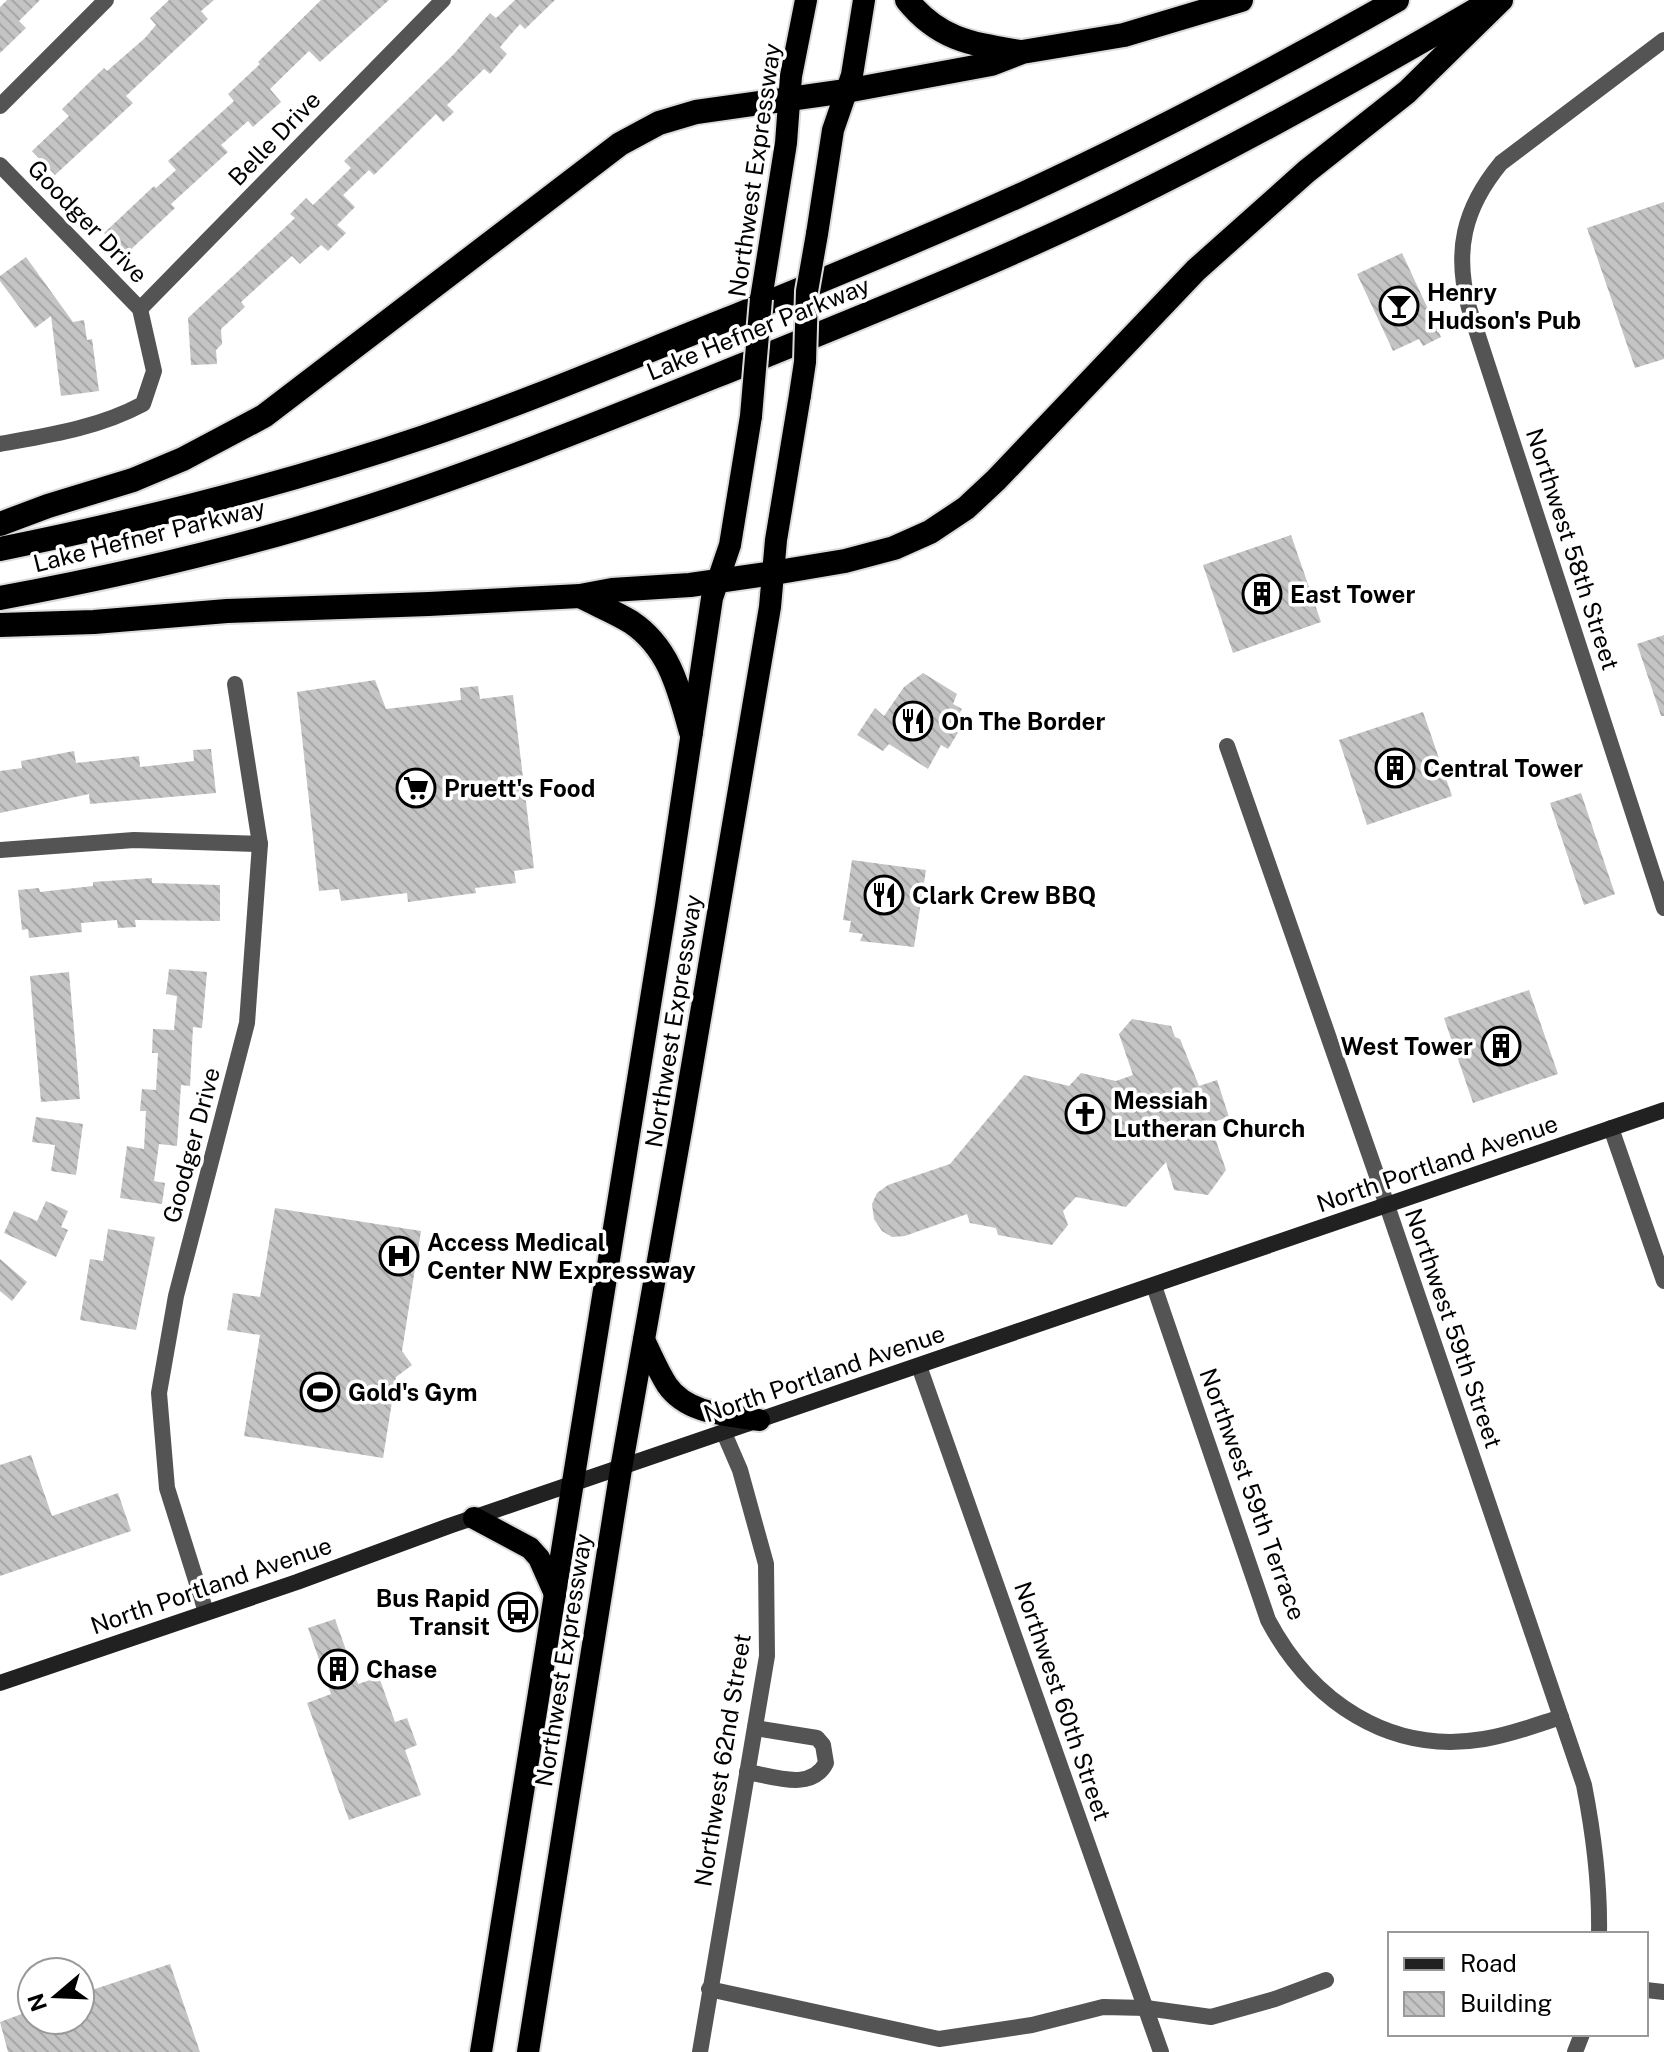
<svg xmlns="http://www.w3.org/2000/svg" width="1664" height="2052" font-family="'Public Sans',sans-serif">
<style>
.building{fill:url(#building-back-hatch)}
.lines{fill:none;stroke-linecap:round;stroke-linejoin:round}
.trunk-casing{stroke:#dbdbdb;stroke-width:26}
.motorway-casing{stroke:#dbdbdb;stroke-width:28}
.minor{stroke:#545454;stroke-width:16}
.secondary{stroke:#212121;stroke-width:16}
.trunk{stroke:#000;stroke-width:22}
.motorway{stroke:#000;stroke-width:24}
.trunk-bridge-casing{stroke:#dbdbdb;stroke-width:26;stroke-linecap:butt}
.trunk-bridge{stroke:#000;stroke-width:22}
.labels{text-anchor:middle;dominant-baseline:central;stroke-width:7;stroke-linejoin:round;paint-order:stroke}
.street-label{font-size:24px;fill:#000;stroke:#fff}
.poi-label{font-size:24px;font-weight:bold;fill:#000;stroke:#fff;text-anchor:start}
</style>
<defs>
<pattern id="building-back-hatch" width="6" height="6" patternUnits="userSpaceOnUse" patternTransform="scale(2)"><rect width="6" height="6" fill="#c4c4c4"/><path d="M-1 5l2 2M0 0l6 6M5-1l2 2" fill="none" stroke="#a7a7a7"/></pattern>
</defs>
<rect width="100%" height="100%" fill="#fff"/>
<g class="building">
<polygon points="7,0 40,0 19,21 26,28 0,53 0,7"/>
<polygon points="169,0 214,0 201,11 208,19 126,96 133,103 55,175 32,151 69,116 62,109 104,68 107,71 145,38 156,25 150,18"/>
<polygon points="321,0 389,0 320,62 309,51 270,89 281,102 253,127 248,121 221,145 228,152 171,204 175,208 125,255 104,233 154,186 156,188 176,170 168,161 234,101 228,94 260,64 258,62"/>
<polygon points="515,0 555,0 525,29 520,24 500,47 507,54 490,74 484,69 447,105 454,112 443,122 436,114 374,175 369,170 343,195 355,207 337,225 346,233 328,251 321,245 300,264 292,256 241,302 245,307 221,329 222,344 216,350 217,364 191,365 188,318 295,218 290,214 306,198 313,205 351,168 344,161 454,54 490,13 496,18"/>
<polygon points="1664,202 1664,359 1635,368 1587,228"/>
<polygon points="1402,253 1441,337 1423,346 1419,339 1393,351 1357,274"/>
<polygon points="26,257 73,322 84,320 87,340 92,339 99,391 61,396 51,316 35,328 0,281 0,276"/>
<polygon points="1291,535 1321,622 1233,653 1203,565"/>
<polygon points="1664,635 1664,716 1661,716 1637,644"/>
<polygon points="923,673 957,694 953,704 962,709 956,719 964,723 948,749 941,745 928,769 889,744 883,751 857,735 875,708 884,716 904,687"/>
<polygon points="375,680 386,709 461,700 460,688 478,686 480,699 513,695 534,868 514,871 516,883 475,888 476,893 408,902 407,893 341,901 339,889 319,891 297,692"/>
<polygon points="1423,712 1452,796 1367,825 1339,740"/>
<polygon points="211,749 216,793 90,804 89,794 0,813 0,771 22,768 21,761 74,751 76,763 139,756 140,767 194,761 193,750"/>
<polygon points="1581,793 1615,894 1584,905 1550,803"/>
<polygon points="852,860 926,870 914,947 860,941 863,934 849,932 851,921 843,920"/>
<polygon points="152,878 152,883 220,885 220,921 135,920 136,927 118,928 117,920 81,923 82,932 29,938 28,929 22,930 18,890 39,888 40,892 93,886 93,882"/>
<polygon points="169,969 207,972 202,1028 193,1027 190,1086 181,1085 177,1146 159,1144 154,1181 165,1183 162,1204 120,1198 127,1146 144,1149 146,1111 140,1111 142,1089 156,1090 158,1053 152,1053 153,1029 174,1030 177,996 166,994"/>
<polygon points="69,972 80,1099 41,1102 30,976"/>
<polygon points="1529,990 1558,1074 1473,1103 1444,1018"/>
<polygon points="1132,1019 1171,1026 1175,1037 1180,1039 1199,1086 1217,1080 1229,1117 1210,1123 1226,1170 1208,1195 1174,1190 1166,1162 1126,1207 1076,1197 1063,1211 1068,1225 1052,1245 998,1235 996,1228 970,1223 967,1214 905,1236 892,1237 882,1231 874,1219 872,1204 877,1193 888,1185 950,1164 1024,1075 1069,1086 1081,1073 1116,1081 1133,1075 1119,1034"/>
<polygon points="36,1117 83,1124 76,1175 51,1171 55,1145 32,1142"/>
<polygon points="46,1201 68,1211 61,1227 68,1230 56,1257 4,1233 14,1211 37,1221"/>
<polygon points="275,1208 421,1231 402,1351 412,1365 396,1377 383,1458 244,1436 260,1335 227,1330 233,1293 260,1297"/>
<polygon points="108,1229 155,1237 136,1330 80,1320 90,1259 103,1261"/>
<polygon points="0,1259 27,1282 12,1301 0,1291"/>
<polygon points="31,1455 52,1516 118,1493 131,1531 0,1576 0,1465"/>
<polygon points="335,1619 358,1684 379,1677 395,1722 407,1718 417,1745 405,1750 421,1795 349,1820 307,1703 331,1694 308,1628"/>
<polygon points="170,1964 200,2052 8,2052 0,2022 27,2012 30,2020 80,2020 80,1994"/>
</g>
<g class="lines">
<g class="trunk-casing">
<g id="trunk">
<polyline points="817,234 833,130 852,75 864,0"/>
<polyline points="761,299 786,143 791,76 806,0"/>
<path d="M644,1340C651,1354 658,1371 667,1385C687,1414 727,1415 759,1420"/>
<polyline points="474,1518 530,1548 539,1558 555,1594"/>
<polyline points="481,2052 666,906 712,598 730,545 751,416"/>
<polyline points="528,2052 621,1469 682,1125 770,607 776,540 800,395"/>
</g>
</g>
<g class="motorway-casing">
<g id="motorway">
<path d="M907,0C939,40 972,44 1020,52"/>
<polyline points="0,524 48,506 133,480 183,459 264,416 620,144 659,123 696,112 846,91 991,64 1022,52 1124,35 1241,0"/>
<path d="M0,549C144,520 285,484 424,437C527,402 627,359 728,319C823,280 919,241 1014,198C1145,138 1272,71 1397,0"/>
<path d="M580,596C597,605 615,612 631,622C670,648 679,690 691,732"/>
<path d="M0,598C118,576 237,549 352,512C485,470 614,417 743,365C870,313 997,263 1120,203C1243,143 1363,76 1481,7"/>
<polyline points="0,625 94,622 227,611 429,604 580,596 612,590 690,585 773,573 845,561 894,548 930,532 966,508 996,480 1196,270 1307,171 1407,92 1501,0"/>
</g>
</g>
<g class="minor">
<path d="M1664,40L1501,163C1463,209 1454,252 1469,308L1664,908"/>
<polyline points="0,106 106,0"/>
<path d="M0,165L140,309L154,371L143,404C98,428 50,435 0,444"/>
<polyline points="140,309 443,0"/>
<path d="M1227,746L1377,1176L1584,1785C1594,1836 1600,1883 1599,1934"/>
<polyline points="0,850 134,840 260,844"/>
<polyline points="1611,1128 1664,1281"/>
<path d="M1154,1286L1268,1620C1311,1701 1389,1755 1484,1739C1510,1735 1536,1725 1561,1717"/>
<polyline points="919,1366 1161,2052"/>
<polyline points="206,1612 167,1488 159,1393 176,1296 247,1023 260,844 235,684"/>
<path d="M747,1772C773,1776 811,1792 826,1763L823,1745L817,1738L755,1728"/>
<polyline points="709,1989 939,2039 1032,2025 1103,2007 1146,2008 1211,2017 1275,1999 1326,1980"/>
<polyline points="1646,1990 1664,1992"/>
<polyline points="700,2052 767,1656 766,1564 740,1470 724,1433"/>
<polyline points="1575,2052 1582,2034"/>
</g>
<polyline class="secondary" points="0,1683 297,1582 449,1526 1664,1110"/>
<use href="#trunk" class="trunk"/>
<use href="#motorway" class="motorway"/>
<g class="trunk-bridge-casing">
<g id="trunk-bridge">
<polyline points="800,395 805,362 807,291 817,234"/>
<polyline points="751,416 761,299"/>
</g>
</g>
<use href="#trunk-bridge" class="trunk-bridge"/>
</g>
<defs>
<g id="bar-ring" transform="scale(2)"><circle r="9.5" fill="#fff" stroke="#000" stroke-width="1.5"/><path d="M-6-5H6L.8 .8V4.5H3.5V6h-7V4.5H-.8V.8Z" fill="#000"/></g>
<g id="building-ring" transform="scale(2)"><circle r="9.5" fill="#fff" stroke="#000" stroke-width="1.5"/><path d="M-4-6H4V6H1V3H-1V6H-4ZM-2.5-4.3h1.7v1.8h-1.7ZM.8-4.3h1.7v1.8H.8ZM-2.5-1h1.7V.8h-1.7ZM.8-1h1.7V.8H.8Z" fill="#000"/></g>
<g id="restaurant-ring" transform="scale(2)"><circle r="9.5" fill="#fff" stroke="#000" stroke-width="1.5"/><path d="M-5-6h1v4h1v-4h1v4h1v-4h1v5L-1.5 .5V6h-2V.5L-5-1ZM5-6V6H3V1.5H1.5Q1.5-4 5-6Z" fill="#000"/></g>
<g id="supermarket-ring" transform="scale(2)"><circle r="9.5" fill="#fff" stroke="#000" stroke-width="1.5"/><path d="M-6-5.5h2.5l.6 2H6L4.5 2H-2.5L-4.4-4H-6ZM-1.5 3.2a1.3 1.3 0 1 0 .1 0ZM3 3.2a1.3 1.3 0 1 0 .1 0Z" fill="#000"/></g>
<g id="church-ring" transform="scale(2)"><circle r="9.5" fill="#fff" stroke="#000" stroke-width="1.5"/><path d="M-1.2-6h2.4v3.5h3.3v2.4h-3.3V6h-2.4V-.1h-3.3v-2.4h3.3Z" fill="#000"/></g>
<g id="hospital-ring" transform="scale(2)"><circle r="9.5" fill="#fff" stroke="#000" stroke-width="1.5"/><path d="M-5-5h3v3.5h4V-5h3V5h-3V1.5h-4V5h-3Z" fill="#000"/></g>
<g id="stadium-ring" transform="scale(2)"><circle r="9.5" fill="#fff" stroke="#000" stroke-width="1.5"/><path d="M0-5a6.5 5 0 1 0 0 10a6.5 5 0 1 0 0-10ZM-3.5-1.8h7v3.6h-7Z" fill="#000"/></g>
<g id="bus-ring" transform="scale(2)"><circle r="9.5" fill="#fff" stroke="#000" stroke-width="1.5"/><path d="M-5-6H5V4H4V6H2V4H-2V6H-4V4H-5ZM-3.5-4V0h7V-4ZM-3.5 1.2v1.5H-2V1.2ZM2 1.2v1.5H3.5V1.2Z" fill="#000"/></g>
</defs>
<g fill-rule="evenodd">
<use href="#bar-ring" x="1399" y="306"/>
<use href="#building-ring" x="1262" y="594"/>
<use href="#restaurant-ring" x="913" y="721"/>
<use href="#building-ring" x="1395" y="768"/>
<use href="#supermarket-ring" x="416" y="788"/>
<use href="#restaurant-ring" x="884" y="895"/>
<use href="#building-ring" x="1501" y="1046"/>
<use href="#church-ring" x="1085" y="1114"/>
<use href="#hospital-ring" x="399" y="1256"/>
<use href="#stadium-ring" x="320" y="1392"/>
<use href="#bus-ring" x="518" y="1612"/>
<use href="#building-ring" x="338" y="1669"/>
</g>
<g class="labels">
<g class="street-label">
<text transform="translate(274 138) rotate(-46)">Belle Drive</text>
<text transform="translate(754 170) rotate(-82)">Northwest Expressway</text>
<text transform="translate(88 221) rotate(46)">Goodger Drive</text>
<text transform="translate(758 328) rotate(-22)">Lake Hefner Parkway</text>
<text transform="translate(149 535) rotate(-14)">Lake Hefner Parkway</text>
<text transform="translate(1573 549) rotate(72)">Northwest 58th Street</text>
<text transform="translate(673 1021) rotate(-81)">Northwest Expressway</text>
<text transform="translate(191 1145) rotate(-75)">Goodger Drive</text>
<text transform="translate(1437 1163) rotate(-19)">North Portland Avenue</text>
<text transform="translate(1454 1328) rotate(71)">Northwest 59th Street</text>
<text transform="translate(824 1373) rotate(-19)">North Portland Avenue</text>
<text transform="translate(1253 1494) rotate(70)">Northwest 59th Terrace</text>
<text transform="translate(211 1585) rotate(-19)">North Portland Avenue</text>
<text transform="translate(563 1660) rotate(-81)">Northwest Expressway</text>
<text transform="translate(1063 1701) rotate(71)">Northwest 60th Street</text>
<text transform="translate(722 1760) rotate(-81)">Northwest 62nd Street</text>
</g>
<g class="poi-label">
<text x="1427" y="292">Henry<tspan x="1427" dy="28">Hudson's Pub</tspan></text>
<text x="1290" y="594">East Tower</text>
<text x="941" y="721">On The Border</text>
<text x="1423" y="768">Central Tower</text>
<text x="444" y="788">Pruett's Food</text>
<text x="912" y="895">Clark Crew BBQ</text>
<text x="1473" y="1046" text-anchor="end">West Tower</text>
<text x="1113" y="1100">Messiah<tspan x="1113" dy="28">Lutheran Church</tspan></text>
<text x="427" y="1242">Access Medical<tspan x="427" dy="28">Center NW Expressway</tspan></text>
<text x="348" y="1392">Gold's Gym</text>
<text x="490" y="1598" text-anchor="end">Bus Rapid<tspan x="490" dy="28">Transit</tspan></text>
<text x="366" y="1669">Chase</text>
</g>
</g>
<rect x="1388" y="1932" width="260" height="104" fill="#ffffff" stroke="#999999" stroke-width="2"/>
<rect x="1404" y="1958" width="40" height="12" fill="#212121" stroke="#999999" stroke-width="2"/>
<text x="1460" y="1972" font-size="24" fill="#000000">Road</text>
<rect x="1404" y="1992" width="40" height="24" fill="url(#building-back-hatch)" stroke="#999999" stroke-width="2"/>
<text x="1460" y="2012" font-size="24" fill="#000000">Building</text>
<g transform="translate(56 1996) rotate(251)"><circle r="38" fill="#ffffff" stroke="#999999" stroke-width="2"/>
<path d="M0-6L14 30L0 20L-14 30Z" fill="#000000"/>
<text y="-12" font-size="22" font-weight="bold" text-anchor="middle" fill="#000000">N</text>
</g>
</svg>
